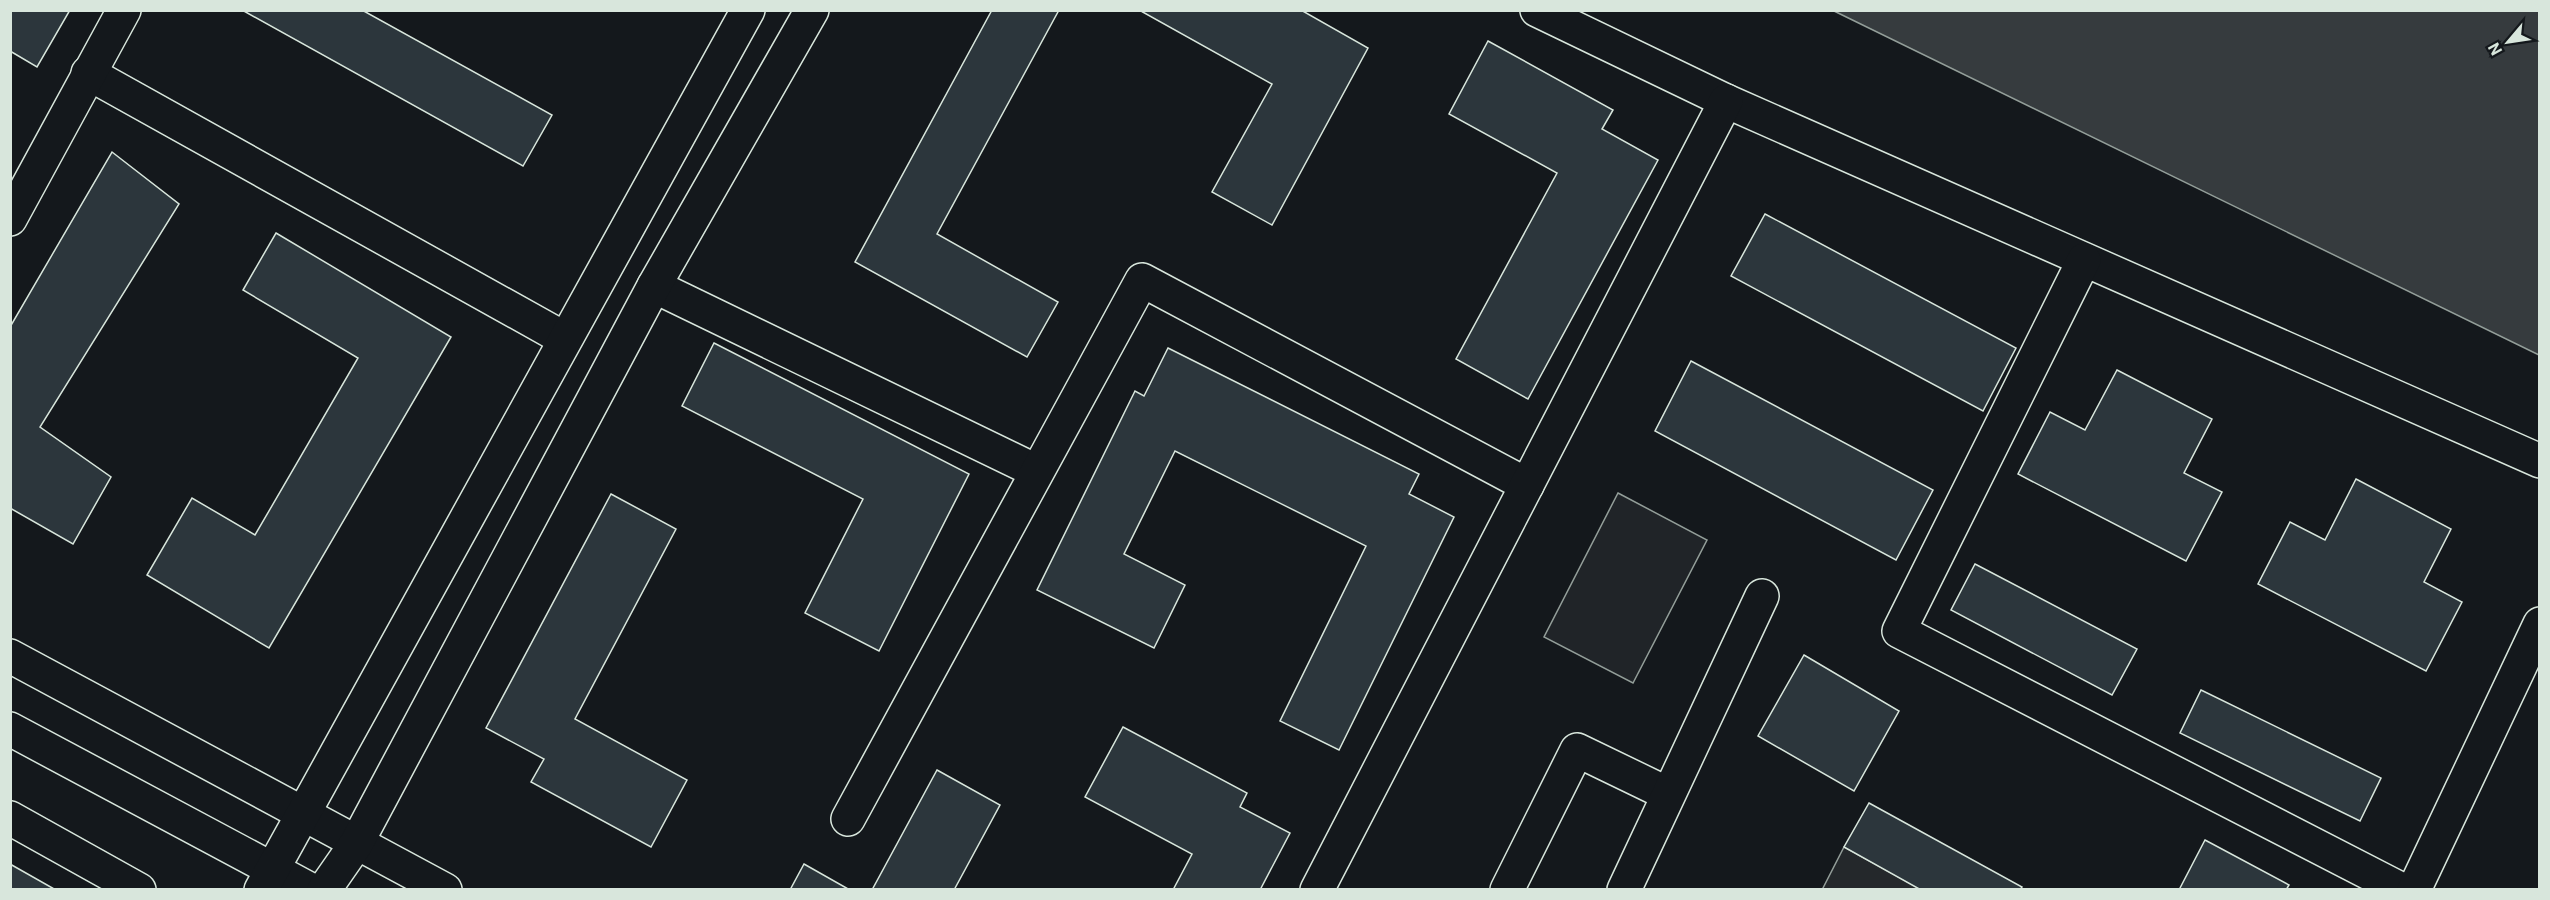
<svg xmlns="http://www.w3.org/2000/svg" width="2550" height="900" font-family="Roboto,sans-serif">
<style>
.green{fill:#202428;stroke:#939e99;stroke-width:1.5}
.parking{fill:#24282b;stroke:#939e99;stroke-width:1.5}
.water{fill:#363b3e;stroke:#939e99;stroke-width:1.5}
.building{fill:#2c363c;stroke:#d8e6dc;stroke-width:1.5}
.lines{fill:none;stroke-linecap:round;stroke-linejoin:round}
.minor-casing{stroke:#d8e6dc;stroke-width:36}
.minor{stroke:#14181c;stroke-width:33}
</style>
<rect width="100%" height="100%" fill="#14181c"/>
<polygon class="green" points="1618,493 1707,540 1633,683 1544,637"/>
<polygon class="parking" points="1844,847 1921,889 1822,890"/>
<polygon class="water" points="1834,11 2539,11 2539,355"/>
<g class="building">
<polygon points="10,10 70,10 37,67 10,51"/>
<polygon points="242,10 362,10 552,115 523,166"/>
<polygon points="992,10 1059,10 937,234 1058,302 1027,357 855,262"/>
<polygon points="1139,10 1301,10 1368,48 1272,225 1212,192 1272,84"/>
<polygon points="1488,41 1613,110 1602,129 1658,160 1528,399 1456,359 1557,173 1449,114"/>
<polygon points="112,152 179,204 40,427 111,477 73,544 10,508 10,327"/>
<polygon points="1765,214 2016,348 1983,411 1731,276"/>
<polygon points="276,233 451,337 269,648 147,575 192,498 255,535 358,358 243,290"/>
<polygon points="714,343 969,474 879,651 805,613 863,499 682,406"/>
<polygon points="1168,348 1419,474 1409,494 1454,517 1339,750 1280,721 1366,546 1175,451 1124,554 1185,585 1154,648 1037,590 1135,391 1144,396"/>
<polygon points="1691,361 1933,490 1896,560 1655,431"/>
<polygon points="2117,370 2212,419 2184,473 2222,492 2186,561 2018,474 2050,412 2085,430"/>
<polygon points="2356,479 2451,529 2424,582 2462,602 2426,671 2258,584 2290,522 2325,540"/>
<polygon points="611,494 676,529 575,719 687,780 651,847 531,782 544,759 486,728"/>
<polygon points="1975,564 2137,649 2112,695 1951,610"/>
<polygon points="1804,655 1899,711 1854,791 1758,736"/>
<polygon points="2201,690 2381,778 2360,821 2180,733"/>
<polygon points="1123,727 1247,793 1240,807 1290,833 1260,890 1173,890 1192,854 1085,797"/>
<polygon points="937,770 1000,805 954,890 872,890"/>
<polygon points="1869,803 2022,887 2020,890 1921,890 1844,847"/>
<polygon points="2205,840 2289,885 2286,890 2179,890"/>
<polygon points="10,864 56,890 10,890"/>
<polygon points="804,864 850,890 790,890"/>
</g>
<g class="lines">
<g class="minor-casing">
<g id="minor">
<polyline points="1537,10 1726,101 2540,461"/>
<polyline points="88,73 565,339"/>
<polyline points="10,219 124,10"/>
<polyline points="2084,260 1899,631 2402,890"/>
<polyline points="654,286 1036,471"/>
<polyline points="10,656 445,890"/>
<polyline points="10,729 311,890"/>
<polyline points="10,818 139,890"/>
<polyline points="848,819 1142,280 1527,485"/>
<polyline points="261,890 748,10"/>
<polyline points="324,890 356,844 654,286 812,10"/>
<polyline points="1317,890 1726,101"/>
<polyline points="1507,890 1577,750 1668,794"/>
<polyline points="1624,890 1762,596"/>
<polyline points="2414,890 2540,624"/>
</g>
</g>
<use href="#minor" class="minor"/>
</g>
<rect width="2550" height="900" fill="none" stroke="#d8e6dc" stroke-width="24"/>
<g transform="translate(2508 42) rotate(241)" stroke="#14181c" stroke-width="4.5" paint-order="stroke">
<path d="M0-4.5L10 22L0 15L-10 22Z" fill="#d8e6dc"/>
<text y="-9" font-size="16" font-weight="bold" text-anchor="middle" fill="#d8e6dc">N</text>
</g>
</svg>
